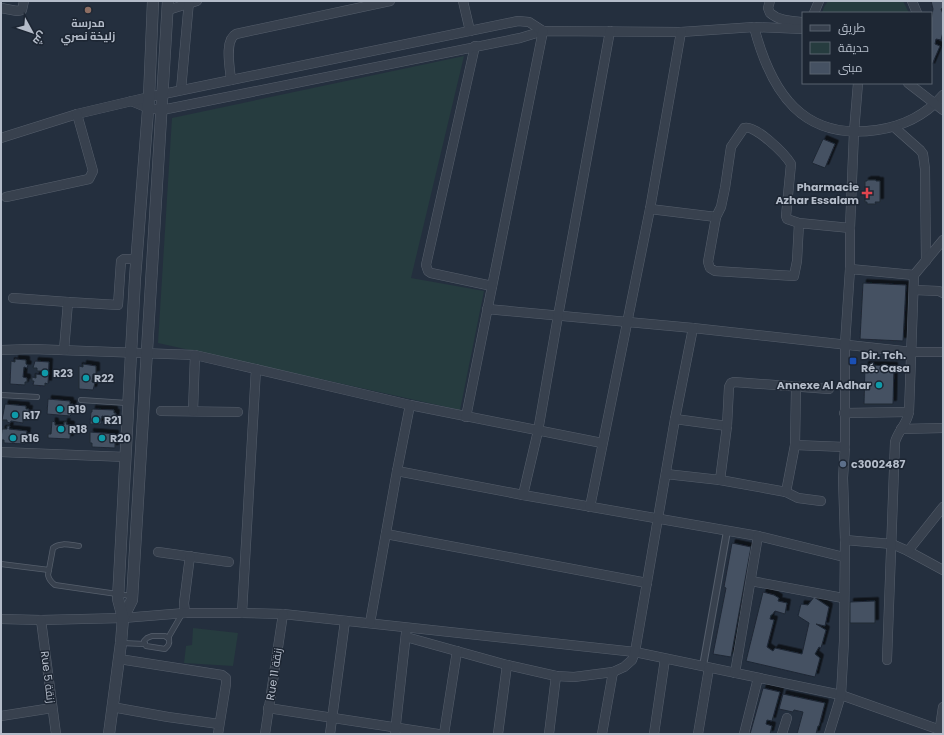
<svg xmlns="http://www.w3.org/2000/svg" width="944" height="735" font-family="Poppins,Cairo,sans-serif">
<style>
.green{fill:#263c3f}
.building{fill:#455162;stroke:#1f2835;filter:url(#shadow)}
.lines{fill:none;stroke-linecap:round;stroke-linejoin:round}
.service-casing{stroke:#565f6c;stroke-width:6}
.pedestrian-casing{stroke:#565f6c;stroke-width:8}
.minor-casing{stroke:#565f6c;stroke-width:10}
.tertiary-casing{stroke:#565f6c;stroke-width:12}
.service{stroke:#38414e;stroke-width:4.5}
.pedestrian{stroke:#38414e;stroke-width:6}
.minor{stroke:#38414e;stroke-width:9}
.tertiary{stroke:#38414e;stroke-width:11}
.education-dot{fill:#8d6e63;stroke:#1d2633;stroke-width:1.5}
.health-dot{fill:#e0444e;stroke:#1d2633;stroke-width:1.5}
.transit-dot{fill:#1a4fb4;stroke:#1d2633;stroke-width:1.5}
.culture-dot{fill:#0f9aa8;stroke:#1d2633;stroke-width:1.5}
.service-dot{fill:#5c6f8a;stroke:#1d2633;stroke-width:1.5}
.labels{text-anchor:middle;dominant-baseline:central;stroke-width:3;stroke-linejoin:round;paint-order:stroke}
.poi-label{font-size:11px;font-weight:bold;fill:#b4bcc9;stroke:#1d2633;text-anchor:start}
.street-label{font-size:11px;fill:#b4bcc9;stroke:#1d2633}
</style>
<defs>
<filter id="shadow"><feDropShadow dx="3.5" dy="-3.5" stdDeviation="0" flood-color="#0009"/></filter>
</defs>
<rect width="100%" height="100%" fill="#242f3e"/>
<g class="green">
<polygon points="828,1 903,1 909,13 822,13 824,7"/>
<polygon points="464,56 411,278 484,291 460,410 158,343 172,118"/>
<polygon points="193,628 238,633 233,666 184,663 186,646 192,645"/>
</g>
<g class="building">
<polygon points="931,1 943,1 943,8 941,9 943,14 943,32 941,40 936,39 935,44 940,46 931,67 931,21 933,9"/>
<polygon points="823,139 835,144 825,168 812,163"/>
<polygon points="867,180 876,180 876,181 880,181 880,202 875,202 876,204 867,204 867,202 865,202 865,181 867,181"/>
<polygon points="863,283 906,285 903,341 860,339"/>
<polygon points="15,359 26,360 26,364 28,365 27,368 24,367 23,377 27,378 27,382 25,382 25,385 10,384 11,361 15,362"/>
<polygon points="35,361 49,362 48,384 45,383 45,386 33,385 34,381 32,381 32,377 36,378 36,374 42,375 42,371 37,371 37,368 33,368"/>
<polygon points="83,364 96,366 96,374 93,374 92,382 95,383 93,390 79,389 79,366 83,367"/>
<polygon points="865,365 894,366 893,404 864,404"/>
<polygon points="48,399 70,401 70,404 73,404 71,415 70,416 47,414"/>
<polygon points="5,404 26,406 26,409 29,409 28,420 23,420 23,423 11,421 10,423 7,422 7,420 2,420"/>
<polygon points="92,409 114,410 114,413 116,413 115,424 111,424 111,426 108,426 108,423 105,422 106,417 102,416 101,424 90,424 91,412 92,412"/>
<polygon points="52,421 55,422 55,425 64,425 64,422 67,422 66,424 71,425 70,439 48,438 48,434 51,434"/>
<polygon points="7,426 10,426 9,429 27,431 25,444 4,443 4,440 1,440 2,429 7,429"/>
<polygon points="90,432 115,434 115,448 92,447 92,443 90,443"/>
<polygon points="732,543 751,547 731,657 713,654 726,588 724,587"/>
<polygon points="763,592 774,595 779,598 778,601 787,603 785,614 775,611 772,615 771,615 770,619 774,620 767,647 773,651 775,648 802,654 809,623 798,616 801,604 808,605 814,597 829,607 825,626 816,624 826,630 821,648 819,647 815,654 820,658 815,677 746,661"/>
<polygon points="875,601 875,623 850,623 850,602"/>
<polygon points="763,688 780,692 772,721 767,720 766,724 772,726 770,734 750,734"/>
<polygon points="783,694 825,703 819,726 818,726 816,734 797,734 803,712 794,710 793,712 779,709"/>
</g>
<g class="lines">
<g class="service-casing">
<g id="service">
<polyline points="1,395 37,397"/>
<polyline points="81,400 127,403"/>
<path d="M79,546C70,545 60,542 53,548L48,575C49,580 51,582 55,585L131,596"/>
<polyline points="1,564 49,570"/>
<path d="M152,636H165L169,639C170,644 168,646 165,649L146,646L144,641L147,638Z"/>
<polyline points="168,638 182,614"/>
<polyline points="121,643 145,644"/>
</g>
</g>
<g class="pedestrian-casing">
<polyline id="pedestrian" points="703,666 727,531"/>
</g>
<g class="minor-casing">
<g id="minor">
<polyline points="463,1 470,31"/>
<path d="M770,1L768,8L770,13C779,21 791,21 803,22"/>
<polyline points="912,1 917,13"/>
<polyline points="1,8 17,11 22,10 24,1"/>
<polyline points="168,10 197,1"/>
<polyline points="814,13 819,1"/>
<path d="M754,27C771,92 802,141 877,130C904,126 926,115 943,95"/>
<polyline points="475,46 426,265 428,271 431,273 492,286"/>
<path d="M231,80C230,68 224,40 236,34L390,1"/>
<polyline points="908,83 943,110"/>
<polyline points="181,90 189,1"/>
<polyline points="131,101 148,108 162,110 520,38 543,31 681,32 754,27 803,29"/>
<polyline points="894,127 920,150 923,154 925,169 926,261"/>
<polyline points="1,138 77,114 149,97 518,21 529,22 543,31"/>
<polyline points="6,197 89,179 93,171 77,114"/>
<polyline points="650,209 716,217"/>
<path d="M799,223L797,261L794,276L715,271L710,268L708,262L716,217L721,207L725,188L731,147L744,128C755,124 785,154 791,164L786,216L787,219L799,223L850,228"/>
<polyline points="850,269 914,275"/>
<polyline points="914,290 939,291 943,293"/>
<polyline points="13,298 68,302"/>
<polyline points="487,309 693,328 912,352 943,352"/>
<polyline points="1,350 32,349 195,355 410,405 602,443"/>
<polyline points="64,350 68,302 118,305 121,261 124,259 137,259"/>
<polyline points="161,411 238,412"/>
<polyline points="193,411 195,355"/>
<polyline points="844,413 909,412"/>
<polyline points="466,417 543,31"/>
<polyline points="675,419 727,426"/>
<polyline points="901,429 943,428"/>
<polyline points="795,445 845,447"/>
<polyline points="1,452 126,457"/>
<polyline points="397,471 523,495 758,536 844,557"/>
<polyline points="666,474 720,480 786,492 798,498 821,501"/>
<polyline points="720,480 727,426 729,387 731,383 734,382 829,389"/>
<polyline points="786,492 795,445 796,388"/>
<polyline points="523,495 538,431 558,316 610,31"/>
<polyline points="590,507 650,209 681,32"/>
<polyline points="386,534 647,583"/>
<polyline points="845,540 892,544 908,551 943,570"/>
<polyline points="908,551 943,507"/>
<polyline points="158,552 229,562"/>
<polyline points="751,581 843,598"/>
<polyline points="185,613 184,603 190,556"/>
<polyline points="242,613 256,369"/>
<polyline points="1,619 41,620 123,618 185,613 242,613 283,614 635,652 841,695 943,731"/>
<polyline points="41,620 56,734"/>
<polyline points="370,623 397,471 410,405"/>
<polyline points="406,637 507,665 556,676 574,677 613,672 624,667 632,660 635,652 675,419 693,328"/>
<polyline points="119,659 222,675 226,678 226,684 218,734"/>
<path d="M887,660L895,442C898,431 907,424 909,412L914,275L943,240"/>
<polyline points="735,673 758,536"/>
<polyline points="112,707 168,717 219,724"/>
<polyline points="268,708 438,734"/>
<polyline points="1,716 52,708"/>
<polyline points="395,733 406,633"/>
<polyline points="265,734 283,614"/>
<polyline points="330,734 345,621"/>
<polyline points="444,734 457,651"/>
<polyline points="498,734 507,665"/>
<polyline points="549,734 556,676"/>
<polyline points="602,734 613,672"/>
<polyline points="654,734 665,659"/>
<polyline points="698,734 709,668"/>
<polyline points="744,734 758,678"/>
<polyline points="782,734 787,718"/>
<polyline points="829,734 841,695 844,641 845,540 843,478 845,447 845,344 850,269 850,228 854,132 858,83"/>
<polyline points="939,734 943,707"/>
</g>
</g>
<g class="tertiary-casing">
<g id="tertiary">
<polyline points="123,618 132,600 168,1"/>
<polyline points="109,734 121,643 123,618 118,599 135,278 149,97 153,1"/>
</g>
</g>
<use href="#service" class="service"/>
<use href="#pedestrian" class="pedestrian"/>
<use href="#minor" class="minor"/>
<use href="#tertiary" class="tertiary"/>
</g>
<circle class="education-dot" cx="88" cy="10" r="4"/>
<path class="health-dot" d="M865 187h4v4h4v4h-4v4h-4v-4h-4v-4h4z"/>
<rect class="transit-dot" x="849" y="357" width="8" height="8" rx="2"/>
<g class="culture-dot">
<circle cx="45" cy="373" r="4"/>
<circle cx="86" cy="378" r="4"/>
<circle cx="879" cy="385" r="4"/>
<circle cx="60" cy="409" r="4"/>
<circle cx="15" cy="415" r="4"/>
<circle cx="96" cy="420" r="4"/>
<circle cx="61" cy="429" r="4"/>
<circle cx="13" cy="438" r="4"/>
<circle cx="102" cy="438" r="4"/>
</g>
<circle class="service-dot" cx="843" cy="464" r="4"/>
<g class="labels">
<g class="poi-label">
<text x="88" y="23" text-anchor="middle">مدرسة<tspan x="88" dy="13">زليخة نصري</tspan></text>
<text x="859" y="187" text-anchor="end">Pharmacie<tspan x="859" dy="13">Azhar Essalam</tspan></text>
<text x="861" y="355">Dir. Tch.<tspan x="861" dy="13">Ré. Casa</tspan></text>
<text x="53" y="373">R23</text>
<text x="94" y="378">R22</text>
<text x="871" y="385" text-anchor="end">Annexe Al Adhar</text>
<text x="68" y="409">R19</text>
<text x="23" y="415">R17</text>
<text x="104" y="420">R21</text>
<text x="69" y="429">R18</text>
<text x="21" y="438">R16</text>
<text x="110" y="438">R20</text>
<text x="851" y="464">c3002487</text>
</g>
<g class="street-label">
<text transform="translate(274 674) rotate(-81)">Rue 11 زنقة</text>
<text transform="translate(48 677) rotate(83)">Rue 5 زنقة</text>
</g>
</g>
<rect width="944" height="735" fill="none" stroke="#b4bcc9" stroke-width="4"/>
<rect x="802" y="12" width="130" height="72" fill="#1d2633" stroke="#59626f"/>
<rect x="810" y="25" width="20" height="6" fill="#38414e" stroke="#59626f"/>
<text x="838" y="32" font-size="12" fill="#b4bcc9">طريق</text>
<rect x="810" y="42" width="20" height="12" fill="#263c3f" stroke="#59626f"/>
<text x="838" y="52" font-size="12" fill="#b4bcc9">حديقة</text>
<rect x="810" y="62" width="20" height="12" fill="#455162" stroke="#59626f"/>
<text x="838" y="72" font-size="12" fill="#b4bcc9">مبنى</text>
<g transform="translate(32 32) rotate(130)" stroke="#1d2633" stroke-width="3" paint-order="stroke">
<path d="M0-3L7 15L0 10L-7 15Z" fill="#b4bcc9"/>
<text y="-6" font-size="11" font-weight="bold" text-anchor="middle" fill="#b4bcc9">ش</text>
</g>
</svg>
